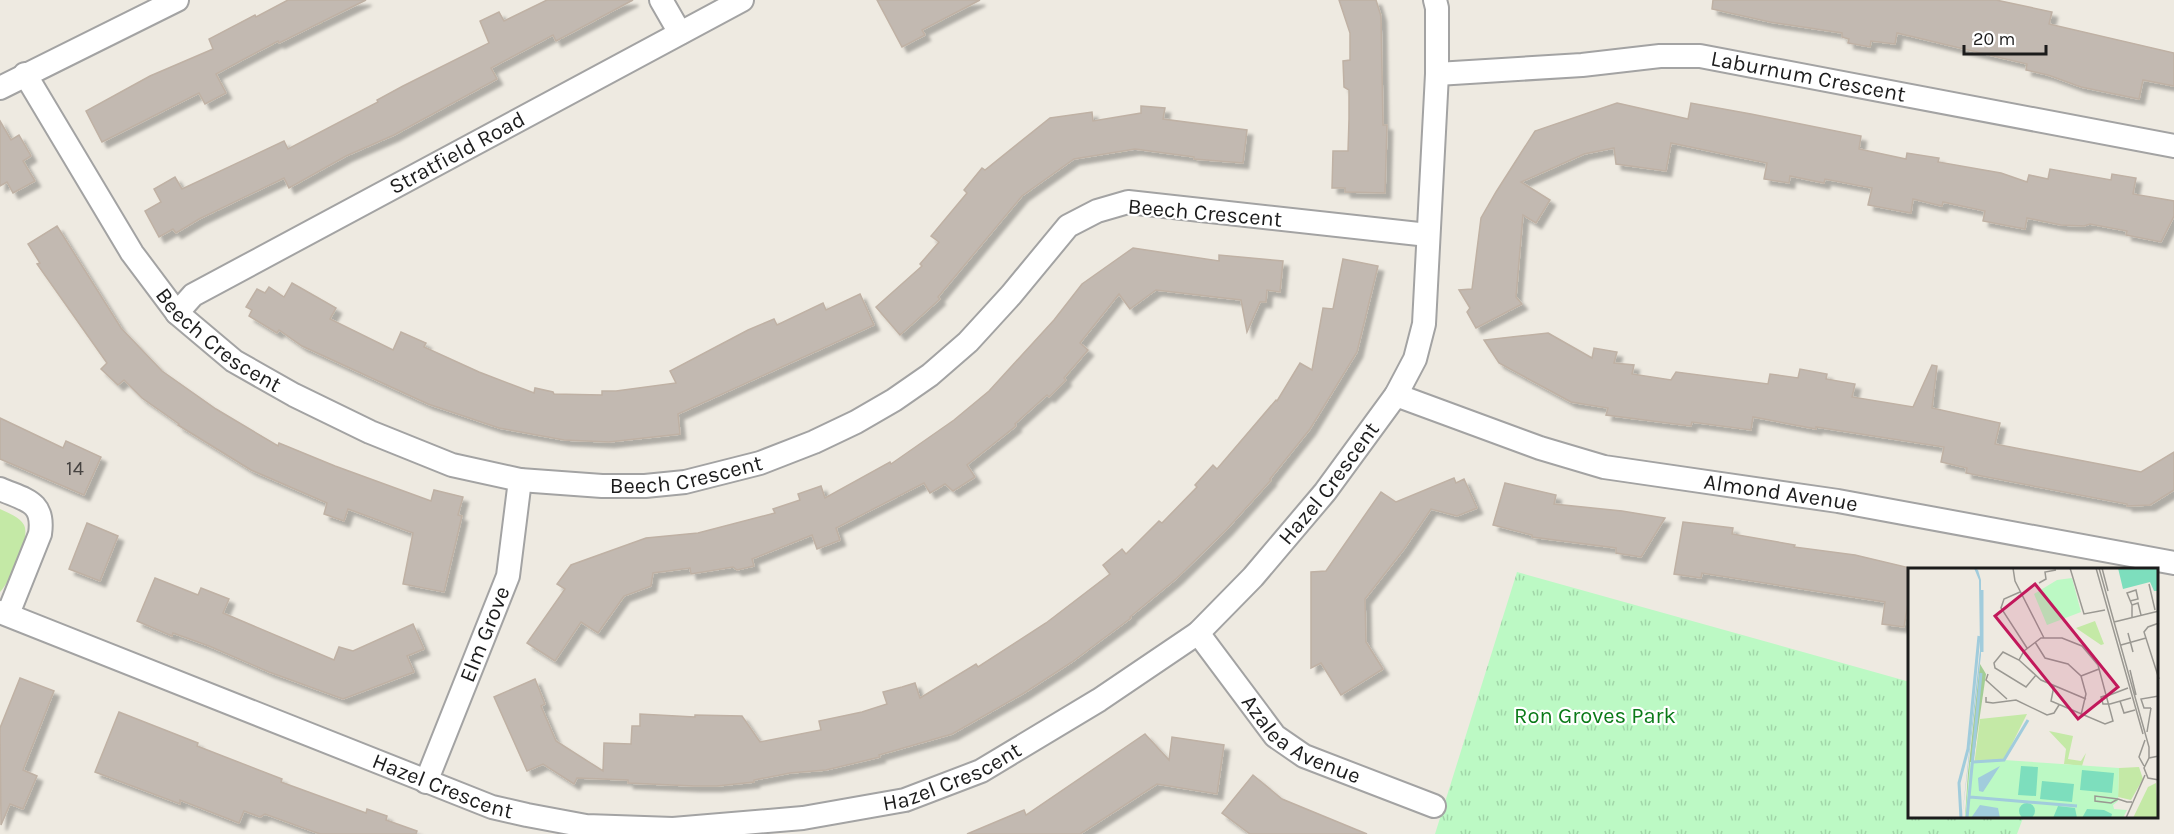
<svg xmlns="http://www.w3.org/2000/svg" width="2174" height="834" font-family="Karla,sans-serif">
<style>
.grass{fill:#c4e9a6}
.park{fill:url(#park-tufts)}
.building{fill:#c2b9b1;stroke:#bfb1a4;stroke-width:1.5;filter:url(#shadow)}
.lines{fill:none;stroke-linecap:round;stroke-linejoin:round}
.street-casing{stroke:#a3a3a3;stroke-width:26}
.street{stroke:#fff;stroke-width:22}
.labels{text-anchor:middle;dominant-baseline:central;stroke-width:4.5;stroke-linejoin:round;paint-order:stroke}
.number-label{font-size:20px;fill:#464341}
.street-label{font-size:22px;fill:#1c1c1c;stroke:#fff}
.park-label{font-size:22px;fill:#0a7a18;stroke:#fff}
.inset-river{fill:none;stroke:#a1ccdc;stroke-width:3}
.inset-road{fill:none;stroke:#9a9892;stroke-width:1.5}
.view{fill:#c2185b;fill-opacity:0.15;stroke:#c2185b;stroke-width:3}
.inset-edge{fill:none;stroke:#1c1c1c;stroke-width:3}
</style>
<defs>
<pattern id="park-tufts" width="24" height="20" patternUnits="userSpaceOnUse" patternTransform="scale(1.5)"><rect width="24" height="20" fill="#bcf9c4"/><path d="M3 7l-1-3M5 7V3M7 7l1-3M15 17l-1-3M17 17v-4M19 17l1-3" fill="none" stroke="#a1d5a8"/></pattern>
<filter id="shadow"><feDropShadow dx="5.5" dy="5.5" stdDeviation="1.5" flood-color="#0004"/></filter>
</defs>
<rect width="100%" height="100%" fill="#eeeae1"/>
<path class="grass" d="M0,509C8,513 20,517 24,525C31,538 10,582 0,592Z"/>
<polygon class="park" points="1517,572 1910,682 1910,818 2023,818 2017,834 1435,834"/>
<g class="building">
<polygon points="288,0 366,0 279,43 278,41 216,74 226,93 205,104 199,93 102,142 86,111 150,76 213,49 209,39 255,15 256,17"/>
<polygon points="547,0 633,0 556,41 553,35 491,68 497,79 394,135 346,156 289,188 284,178 199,219 176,233 173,229 159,237 145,211 161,202 154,189 175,177 182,189 284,141 288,149 378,102 377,100 403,86 489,43 480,21 499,12 504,21"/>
<polygon points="877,0 980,0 922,30 925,35 902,47"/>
<polygon points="1339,0 1376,0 1381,16 1383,125 1387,125 1385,193 1345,192 1345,188 1332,188 1333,151 1348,151 1349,119 1349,90 1344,87 1343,61 1350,60 1350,33"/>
<polygon points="1713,0 1996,0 2052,12 2049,24 2174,53 2174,86 2143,80 2139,99 2081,87 2048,75 2026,70 2027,64 1897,33 1895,44 1871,41 1870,47 1848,43 1849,39 1842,37 1842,33 1770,22 1712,9"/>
<polygon points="1617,103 1688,119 1691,103 1751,114 1861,136 1859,149 1906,159 1907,153 1939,158 1938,162 2001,173 2027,182 2029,175 2048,179 2050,169 2111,180 2112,174 2136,178 2133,194 2174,201 2174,216 2161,242 2126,235 2127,231 2090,224 2084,226 2061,225 2027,218 2025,229 1983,221 1985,211 1943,202 1942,206 1913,199 1911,213 1868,205 1872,188 1825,179 1824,183 1790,176 1789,183 1764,179 1767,163 1671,143 1666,171 1616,164 1614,148 1584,154 1521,182 1550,200 1536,223 1523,215 1516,297 1522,304 1476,328 1467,312 1470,308 1459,290 1472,289 1481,218 1496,192 1535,131"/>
<polygon points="1141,106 1165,108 1163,119 1247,130 1243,163 1194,159 1194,157 1135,149 1074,159 1022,196 938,297 940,299 900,335 876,307 922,266 920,264 939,242 931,236 967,193 964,190 982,168 985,170 1050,118 1092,112 1093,121 1141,113"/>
<polygon points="0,121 11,140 19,135 31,156 23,161 35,181 13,193 7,182 0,186"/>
<polygon points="57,226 121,328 162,371 216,409 278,446 279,443 335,466 431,501 434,490 463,497 458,515 462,516 444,592 403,584 413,533 348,509 344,521 324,514 327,503 251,470 178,425 179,424 142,398 124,380 118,385 101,369 107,363 37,264 40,263 28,244"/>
<polygon points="1133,248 1219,261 1219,255 1283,261 1280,292 1267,290 1266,302 1260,302 1247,332 1241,300 1156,290 1130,309 1119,294 1080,343 1088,350 1064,378 1066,380 1049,397 1047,395 1015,424 1016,426 967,465 975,477 953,491 945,484 930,493 924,483 836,528 840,540 817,549 812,535 752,559 754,566 737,570 733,567 691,574 690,568 653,573 651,586 624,596 598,633 581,622 555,661 527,643 565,589 557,584 571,565 646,538 698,533 775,513 773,509 800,500 798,494 821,486 825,498 890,462 891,464 954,420 989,391 1054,320 1082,284"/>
<polygon points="1343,259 1378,266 1357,352 1310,429 1270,479 1271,480 1227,529 1177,578 1130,617 1131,618 1072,662 1024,693 952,734 879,755 880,757 826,770 790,773 754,780 754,782 717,786 694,786 628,783 628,780 577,778 574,784 543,764 527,771 494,697 535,679 545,704 541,706 556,741 603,771 604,743 631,744 632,726 640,726 640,714 695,717 695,715 742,716 760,742 821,730 819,721 862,712 887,704 883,692 902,687 915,683 920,698 976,664 978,667 1046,623 1110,574 1103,565 1122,549 1126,554 1159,521 1162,523 1197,487 1195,485 1213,465 1217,469 1276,400 1277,401 1300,363 1312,370 1323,308 1333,309"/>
<polygon points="292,283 336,308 330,319 393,350 401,332 426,343 424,347 479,372 534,393 535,388 553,392 554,394 602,395 602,391 616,391 676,383 670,371 748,330 774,319 777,325 823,303 826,310 860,294 874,325 678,414 680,434 609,442 564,440 499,428 428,404 302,346 279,330 277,333 249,316 252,310 246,307 257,289 265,293 269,287 284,297"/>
<polygon points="1548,333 1592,358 1594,348 1617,352 1614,363 1634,365 1632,374 1671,380 1676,372 1768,384 1770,374 1798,378 1800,369 1827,374 1826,379 1855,384 1852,397 1913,407 1932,365 1937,366 1932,408 2000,423 1995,444 2141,472 2174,452 2174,490 2150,505 2127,506 2127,504 1966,473 1967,468 1941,462 1944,447 1816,427 1816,429 1753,417 1751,430 1692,422 1691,426 1606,415 1608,408 1571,402 1499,363 1484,340"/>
<polygon points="0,418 63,448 66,441 101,457 84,495 0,459"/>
<polygon points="1454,478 1456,483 1464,479 1477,508 1457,516 1431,509 1404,549 1365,599 1366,642 1383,669 1341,695 1321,663 1311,668 1311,572 1326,571 1381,492 1396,502"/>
<polygon points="1505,483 1556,495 1554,504 1622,511 1665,518 1641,557 1616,553 1616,548 1532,537 1532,535 1493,525"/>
<polygon points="1683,522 1733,528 1732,534 1795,545 1794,547 1855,555 1910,568 1910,591 1904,627 1882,624 1885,602 1702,573 1701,578 1674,574"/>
<polygon points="87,523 118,536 100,581 69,569"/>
<polygon points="155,578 198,595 201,588 229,599 223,613 334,660 339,647 353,651 413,624 424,649 407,656 414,672 343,699 269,672 209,646 173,633 172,636 137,621"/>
<polygon points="20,678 54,691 23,770 37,776 23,809 10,804 1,825 0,728"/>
<polygon points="119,712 198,743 197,746 282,779 281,782 366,813 367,809 387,816 386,820 417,831 416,834 320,834 265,814 260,817 244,811 239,823 180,800 180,804 95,772"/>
<polygon points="1145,734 1169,760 1172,737 1224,745 1217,794 1157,784 1080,834 967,834 1024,810 1026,815"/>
<polygon points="1253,775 1282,799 1367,834 1250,834 1222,813"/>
</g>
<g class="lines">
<g class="street-casing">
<g id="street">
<polyline points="661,0 680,33"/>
<path id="s1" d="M25,74L132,253L177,313L234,361L294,395L370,432L452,465L520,480L602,486H645L685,482L760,463L814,442L856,422L894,400L930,375L968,342L1011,295L1068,226L1097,211L1128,202L1428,235"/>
<path id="s2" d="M1437,74L1582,65L1660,56H1700L2174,146"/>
<polyline points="0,88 177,0"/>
<path id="s3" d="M177,313L193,295L742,0"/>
<path id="s4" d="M1396,395L1540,448L1604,467L1838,501L2174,563"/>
<path d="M0,489C25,500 45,501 40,534L8,614"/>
<path id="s5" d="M0,612L492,807L527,815L586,826L673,829L803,818L905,800L981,771L1099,700L1198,633L1253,577L1325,492L1396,395L1415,359L1424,324L1437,74V8L1435,0"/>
<path id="s6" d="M1198,633L1275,736L1304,756L1434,806"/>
<path id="s7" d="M426,782L508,576L520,480"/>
</g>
</g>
<use href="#street" class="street"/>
</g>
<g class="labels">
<g class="number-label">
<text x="75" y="468">14</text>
</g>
<g class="street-label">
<text stroke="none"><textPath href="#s2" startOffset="374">Laburnum Crescent</textPath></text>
<text stroke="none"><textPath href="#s3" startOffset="324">Stratfield Road</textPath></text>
<text transform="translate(1205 213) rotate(5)">Beech Crescent</text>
<text stroke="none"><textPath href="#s1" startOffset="333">Beech Crescent</textPath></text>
<text stroke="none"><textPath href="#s1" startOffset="837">Beech Crescent</textPath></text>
<text stroke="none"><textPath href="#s5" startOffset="1484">Hazel Crescent</textPath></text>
<text stroke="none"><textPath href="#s4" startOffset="399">Almond Avenue</textPath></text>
<text stroke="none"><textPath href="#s7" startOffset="159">Elm Grove</textPath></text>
<text stroke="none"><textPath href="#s6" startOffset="152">Azalea Avenue</textPath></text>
<text stroke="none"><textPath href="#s5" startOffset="998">Hazel Crescent</textPath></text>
<text stroke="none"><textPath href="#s5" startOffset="476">Hazel Crescent</textPath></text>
</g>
<g class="park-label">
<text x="1595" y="716">Ron Groves Park</text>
</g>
</g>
<g transform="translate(1908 568)">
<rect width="250" height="250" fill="#eeeae1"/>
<path d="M187,53L196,76L193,77L168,60ZM119,146L96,192L62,229L72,151ZM141,163L165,168L160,191L173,193L178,185L174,198L156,196L158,181ZM231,199L235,211L223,232L210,229L211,200ZM248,215L250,250H225L240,219Z" fill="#c4e9a6"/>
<path d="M72,96L78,106L57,250L60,205Z" fill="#a3cd95"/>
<path d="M164,10L173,44L139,57L126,26L149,12ZM96,192L211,200L210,233L205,237L206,241L219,242L215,250H57L62,194Z" fill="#bcf9c4"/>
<path d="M210,0H250V23H246L242,14L215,21ZM113,198L130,199L128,228L110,227ZM174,202L206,205L204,225L172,222ZM134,213L166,216L164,234L132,231ZM111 243a8 8 0 1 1 16 0a8 8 0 1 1-16 0ZM150,238L167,240L169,250H145ZM179,241L196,242L204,246L203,250H174Z" fill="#7ddebd"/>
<path d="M66,0L70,2L73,12V87L54,250L72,82L71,12ZM92,198L75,224L71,223L70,210ZM72,237L90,240L92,250H63Z" fill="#a1ccdc"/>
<path class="inset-river" d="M74,84V22M65,194L96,192L120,152M62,229L169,238M53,250L51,215L60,181L71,68M59,250L73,105"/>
<path class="inset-road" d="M105,0L107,13L136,70M162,0L176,46L197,42M188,0L235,166M191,0L241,179V190M194,0L200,23M131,15L138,11L137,4L148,2M241,16L247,42M112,24L96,31L93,40L119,80M222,33L230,31L228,22L219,25L224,37M224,49V37L230,35L233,47M206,54L251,43M251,55L240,59L236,64L251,111M220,65L225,84M127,74L137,90L160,96L173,108L178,126L173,147M213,77L238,70M111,92L116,83L133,70H154L174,78L190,97L205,153L197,156L143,133L146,118M222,102L228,127M80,106L78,112L99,131M128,107L118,119L87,100L86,95L95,84L111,92L133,112L178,131M173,108L191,101M199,127L193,129L195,136H202M199,128L220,120M78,129V134L85,135L108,132L139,147L146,145L151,137M212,133L216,145L227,142M202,136L223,130M243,140H236L233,131L251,128M239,164L243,140M251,188L241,190L236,200L240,210L251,212M236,198L231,189L237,172M210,231L203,235L187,233V228L210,231L219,234H224M218,250L237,207"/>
<path class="view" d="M127,16L210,119L170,151L87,48Z"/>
<rect width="250" height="250" class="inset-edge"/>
</g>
<path d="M1964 45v9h82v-9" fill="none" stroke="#1c1c1c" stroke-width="3"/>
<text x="1973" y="45" font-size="18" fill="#1c1c1c" stroke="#ffffff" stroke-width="4.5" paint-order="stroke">20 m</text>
</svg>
